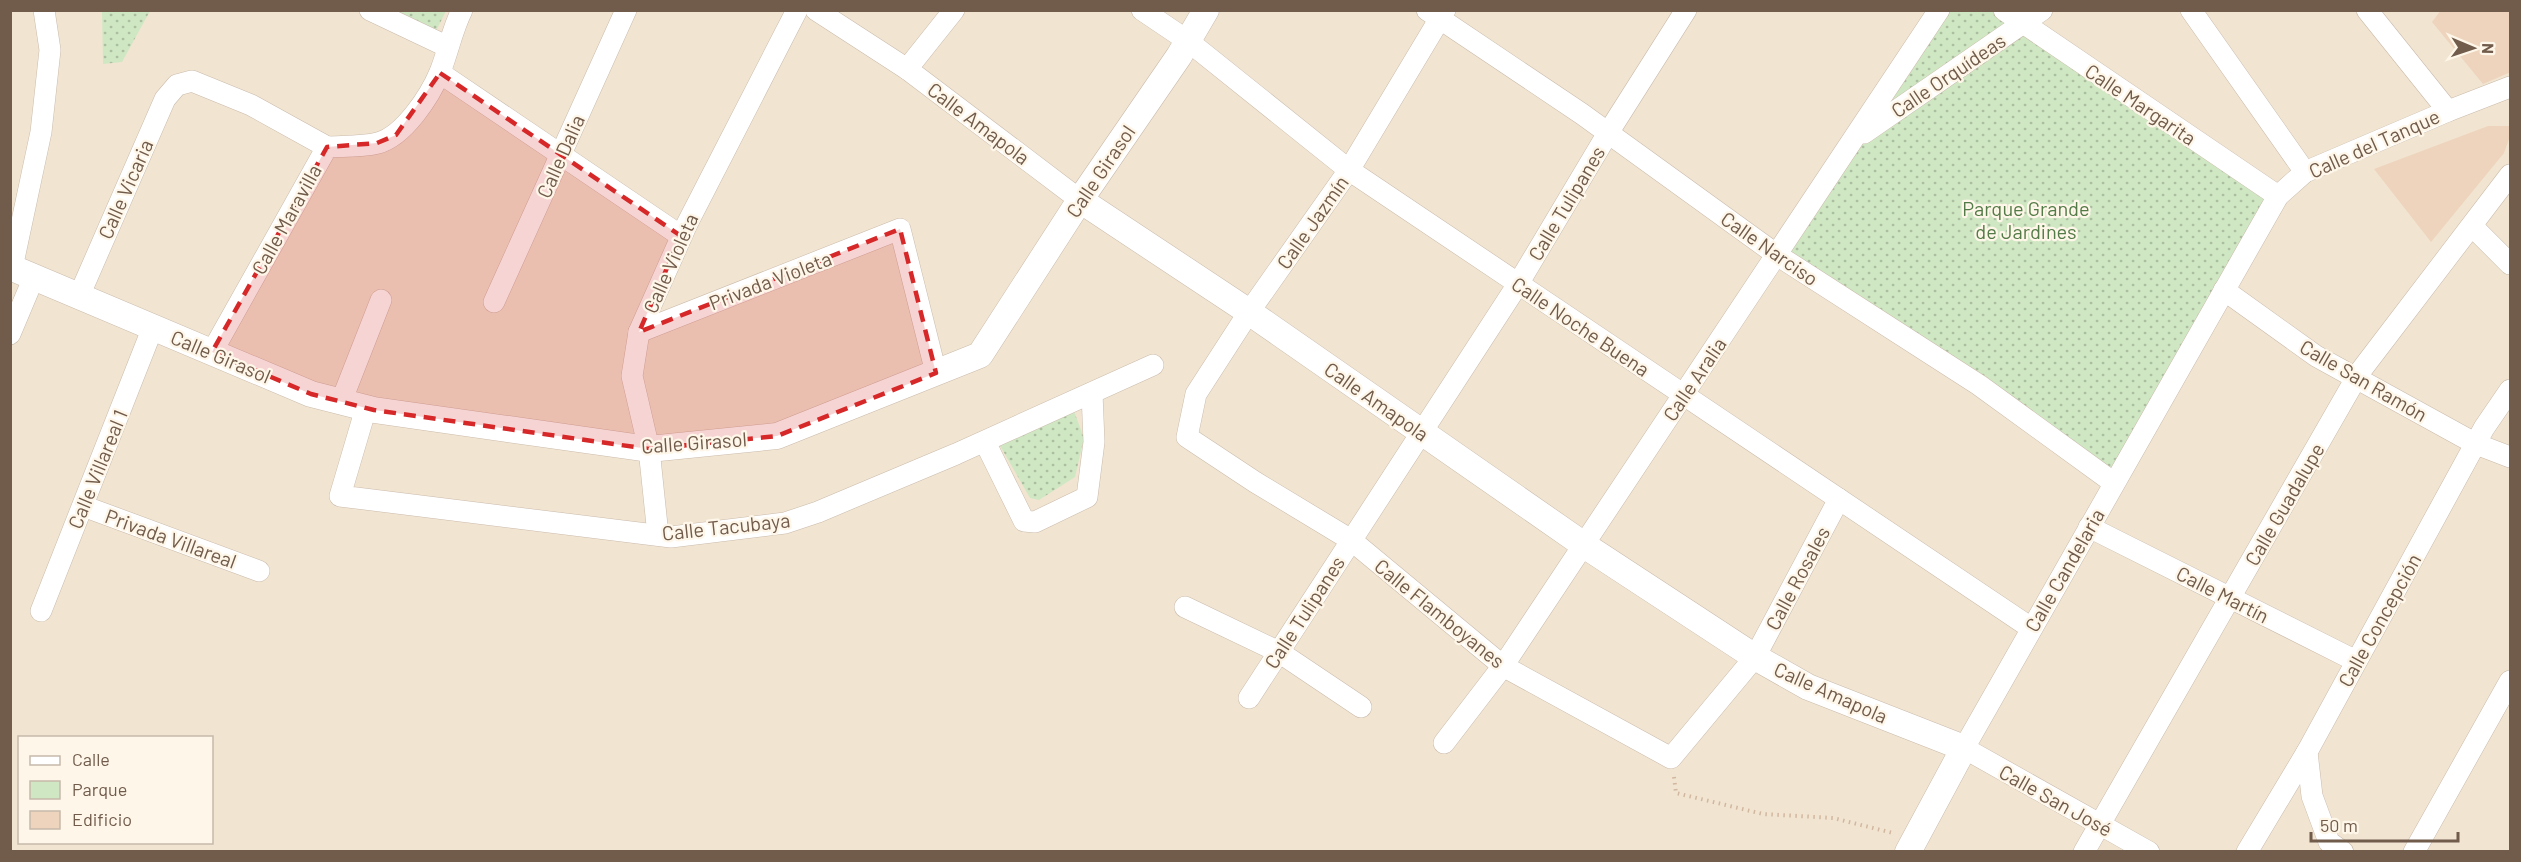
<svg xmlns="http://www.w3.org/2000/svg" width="2521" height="862" font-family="Barlow,sans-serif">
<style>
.residential{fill:#f1e5d2;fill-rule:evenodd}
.green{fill:url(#green-dots)}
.building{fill:#eed4bd}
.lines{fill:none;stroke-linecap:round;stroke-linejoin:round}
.minor-casing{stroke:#cbbbab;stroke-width:22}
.tertiary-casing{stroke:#cbbbab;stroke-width:27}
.path{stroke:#d2b7a0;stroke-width:4;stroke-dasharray:1.5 4.5;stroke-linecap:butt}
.minor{stroke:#fff;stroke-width:21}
.tertiary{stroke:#fff;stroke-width:26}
.marked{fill:#d62828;fill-opacity:0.2;stroke:#d62828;stroke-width:4.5;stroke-dasharray:12 8;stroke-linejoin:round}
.labels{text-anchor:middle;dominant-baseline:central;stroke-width:4.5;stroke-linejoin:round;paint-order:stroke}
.street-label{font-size:20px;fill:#715b4b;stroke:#fef7e9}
.park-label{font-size:20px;fill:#537b47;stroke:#fef7e9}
</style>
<defs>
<pattern id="green-dots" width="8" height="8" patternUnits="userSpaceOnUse" patternTransform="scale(1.5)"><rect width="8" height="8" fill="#cfe7c3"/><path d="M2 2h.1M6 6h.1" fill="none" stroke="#acbea0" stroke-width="1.8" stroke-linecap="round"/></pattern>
</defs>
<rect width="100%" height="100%" fill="#faf3e3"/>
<path class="residential" d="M10,11H2510V851H11ZM20,738H212V842H20Z"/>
<g class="green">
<polygon points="102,11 150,11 122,62 103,64"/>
<polygon points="382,11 446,11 434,35"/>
<polygon points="1939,11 2004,11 2278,196 2114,483 1777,255"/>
<polygon points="1072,406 1084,438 1075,477 1039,500 1030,498 999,444"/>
</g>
<g class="building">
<polygon points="2441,10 2511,10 2511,72 2483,84 2432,22"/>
<polygon points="2488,126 2511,126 2511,134 2504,153 2431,242 2374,169"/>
</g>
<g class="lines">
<g class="minor-casing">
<g id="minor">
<polyline points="370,10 448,47"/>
<polyline points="816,10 907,69 1080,200"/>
<polyline points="1142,10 1188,41 1349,170 2031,628"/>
<polyline points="1427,10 1582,114 1777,255 1979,385 2114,483"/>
<polyline points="1445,10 1349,170 1249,312 1196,394 1187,437 1255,482 1351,540 1503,666 1671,758 1755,657 1839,499"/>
<polyline points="2004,10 2278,196"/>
<polyline points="2191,10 2305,172"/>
<polyline points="2367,10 2448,111"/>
<polyline points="907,69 954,10"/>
<polyline points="440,73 681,236"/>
<polyline points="1864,133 2042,10"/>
<polyline points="2472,226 2510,264"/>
<polyline points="12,268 41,132 50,50 44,10"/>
<polyline points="2224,290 2316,356 2476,444 2510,457"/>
<polyline points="79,296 165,99 177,85 192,81 251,105 327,147"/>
<polyline points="494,302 626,10"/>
<polyline points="639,332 900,229 936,373"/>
<polyline points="10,334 34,277"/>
<path d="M212,352L327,147C343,146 362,147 378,143C404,136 430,96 440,72C448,52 452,30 462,10"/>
<polyline points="341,402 381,300"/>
<polyline points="366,408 340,496 671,537 785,523 818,512 956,454 1153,365"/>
<polyline points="985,442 1024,521 1035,522 1087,497 1094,442 1092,393"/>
<polyline points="83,506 259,571"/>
<polyline points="2089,527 2356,661"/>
<polyline points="658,535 649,449 632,376 639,332 687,224 797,10"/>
<polyline points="1185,607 1279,652 1361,707"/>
<polyline points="41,611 153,327"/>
<polyline points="1249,698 1518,284 1608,133 1686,10"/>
<polyline points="1444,743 1503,666 1939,10"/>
<polyline points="2307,752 2312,796 2329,842 2343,852"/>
<polyline points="2084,852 2359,373 2510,175"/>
<polyline points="2149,852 1964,748 2278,196 2305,172 2448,111 2510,87"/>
<polyline points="2247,852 2307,752 2484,428 2510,390"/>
<polyline points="2414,852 2510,681"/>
</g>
</g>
<g class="tertiary-casing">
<g id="tertiary">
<polyline points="1080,200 1249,312 1584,545 1755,657 1808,687 1964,748 1908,852"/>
<polyline points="10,267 311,394 374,410 649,449 777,436 980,355 1080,200 1179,56 1206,10"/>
</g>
</g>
<polyline class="path" points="1674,777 1676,793 1763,814 1833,818 1893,833"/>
<use href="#minor" class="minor"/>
<use href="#tertiary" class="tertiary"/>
</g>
<path class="marked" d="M440,73L681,236L639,332L900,229L936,373L777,436L649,449L374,410L311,394L212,352L327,147L377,143L396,135Z"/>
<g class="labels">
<g class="street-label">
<text transform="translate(1948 75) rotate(-34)">Calle Orquídeas</text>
<text transform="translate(2141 104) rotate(34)">Calle Margarita</text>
<text transform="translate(979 123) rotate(37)">Calle Amapola</text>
<text transform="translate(2374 143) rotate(-24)">Calle del Tanque</text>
<text transform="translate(560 156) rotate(-66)">Calle Dalia</text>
<text transform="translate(1100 171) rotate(-56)">Calle Girasol</text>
<text transform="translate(125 189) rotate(-66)">Calle Vicaria</text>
<text transform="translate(1566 203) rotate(-59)">Calle Tulipanes</text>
<text transform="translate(286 219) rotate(-61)">Calle Maravilla</text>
<text transform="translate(1312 222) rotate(-55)">Calle Jazmín</text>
<text transform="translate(1770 248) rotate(35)">Calle Narciso</text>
<text transform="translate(670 263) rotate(-66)">Calle Violeta</text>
<text transform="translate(770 280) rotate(-21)">Privada Violeta</text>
<text transform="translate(1581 326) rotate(34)">Calle Noche Buena</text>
<text transform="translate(221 356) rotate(23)">Calle Girasol</text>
<text transform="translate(1694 379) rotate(-56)">Calle Aralia</text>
<text transform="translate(2364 380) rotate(30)">Calle San Ramón</text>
<text transform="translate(1377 401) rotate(35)">Calle Amapola</text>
<text transform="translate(694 442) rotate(-4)">Calle Girasol</text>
<text transform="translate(97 469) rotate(-68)">Calle Villareal 1</text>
<text transform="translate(2284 504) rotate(-60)">Calle Guadalupe</text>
<text transform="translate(726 526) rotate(-6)">Calle Tacubaya</text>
<text transform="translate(171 538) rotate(20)">Privada Villareal</text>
<text transform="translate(2064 570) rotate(-60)">Calle Candelaria</text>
<text transform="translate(1797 578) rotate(-62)">Calle Rosales</text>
<text transform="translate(2223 594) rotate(27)">Calle Martín</text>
<text transform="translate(1304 612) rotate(-57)">Calle Tulipanes</text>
<text transform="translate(1440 613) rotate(39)">Calle Flamboyanes</text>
<text transform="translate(2379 620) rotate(-61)">Calle Concepción</text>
<text transform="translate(1831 692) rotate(24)">Calle Amapola</text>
<text transform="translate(2056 800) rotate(29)">Calle San José</text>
</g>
<g class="park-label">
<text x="2026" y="208">Parque Grande<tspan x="2026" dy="23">de Jardines</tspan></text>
</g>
</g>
<rect width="2521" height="862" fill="none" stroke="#715b4b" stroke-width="24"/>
<rect x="18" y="736" width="195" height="108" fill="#fef7e9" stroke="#c6b9aa" stroke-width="1.5"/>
<rect x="30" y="756" width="30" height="9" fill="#ffffff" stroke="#c6b9aa" stroke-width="1.5"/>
<text x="72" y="766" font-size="18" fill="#715b4b">Calle</text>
<rect x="30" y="781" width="30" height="18" fill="#cfe7c3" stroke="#c6b9aa" stroke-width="1.5"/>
<text x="72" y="796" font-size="18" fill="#715b4b">Parque</text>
<rect x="30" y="811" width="30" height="18" fill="#eed4bd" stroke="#c6b9aa" stroke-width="1.5"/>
<text x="72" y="826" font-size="18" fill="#715b4b">Edificio</text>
<g transform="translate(2473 48) rotate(92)" stroke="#fef7e9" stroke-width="4.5" paint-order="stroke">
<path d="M0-4.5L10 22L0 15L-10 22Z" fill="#715b4b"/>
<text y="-9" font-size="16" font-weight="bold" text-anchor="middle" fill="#715b4b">N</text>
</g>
<path d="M2311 832v9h147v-9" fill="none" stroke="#715b4b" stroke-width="3"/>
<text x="2320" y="832" font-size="18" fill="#715b4b" stroke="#fef7e9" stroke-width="4.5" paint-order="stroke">50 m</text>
</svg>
